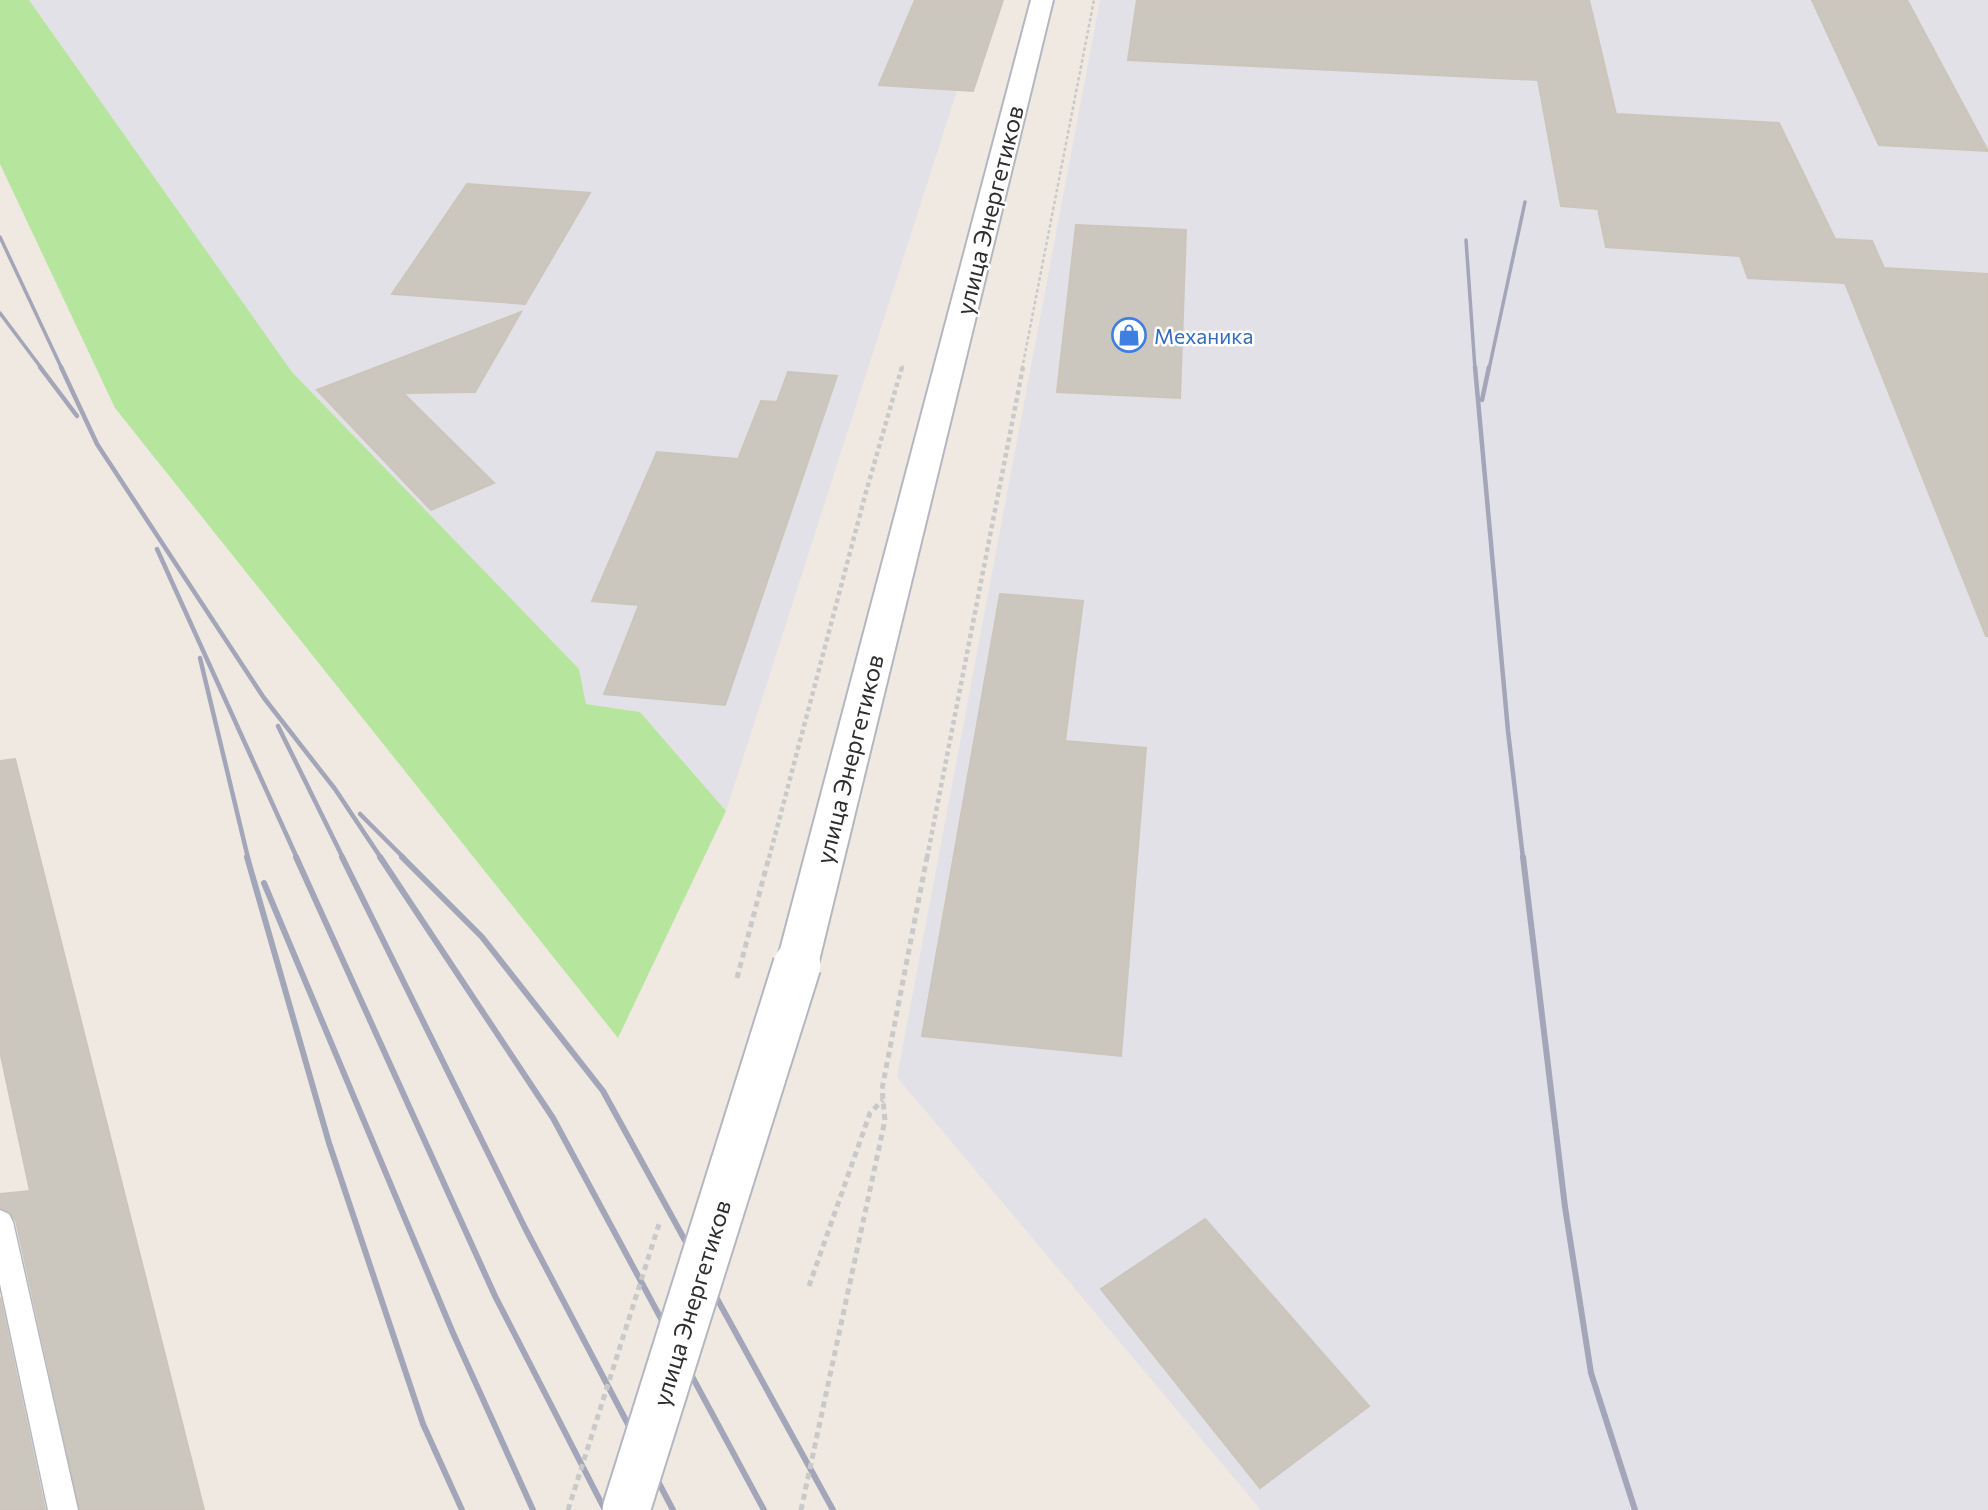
<svg xmlns="http://www.w3.org/2000/svg" width="1988" height="1510" font-family="Commissioner,sans-serif">
<style>
.industrial{fill:#e3e1e8}
.green{fill:#b6e59e}
.building{fill:#cbc7bf;stroke:#cbc5ba;stroke-width:2}
.lines{fill:none;stroke-linecap:round;stroke-linejoin:round}
.service-casing{stroke:#b4b7c1;stroke-width:3}
.secondary-casing{stroke:#b4b7c1;stroke-width:4}
.path-far2{stroke:#c9c9c9;stroke-width:2.5;stroke-dasharray:3.5 2.5;stroke-linecap:butt}
.path-far1{stroke:#c9c9c9;stroke-width:4.5;stroke-dasharray:4.5 3.5;stroke-linecap:butt}
.path{stroke:#c9c9c9;stroke-width:5;stroke-dasharray:6 4.5;stroke-linecap:butt}
.service{fill:#fff;fill-rule:evenodd}
.secondary{fill:#fff;fill-rule:evenodd}
.rail-far2{stroke:#a3a6b8;stroke-width:3.5}
.rail-far1{stroke:#a3a6b8;stroke-width:4.5}
.rail{stroke:#a3a6b8;stroke-width:6}
.secondary-bridge-casing{stroke:#b4b7c1;stroke-width:51;stroke-linecap:butt}
.path-bridge{stroke:#c9c9c9;stroke-width:5;stroke-dasharray:6 4.5;stroke-linecap:butt}
.secondary-bridge{stroke:#fff;stroke-width:47}
.labels{text-anchor:middle;dominant-baseline:central;stroke-width:5;stroke-linejoin:round;paint-order:stroke}
.far-shop-label{font-size:21px;fill:#366cbe;stroke:#fff;text-anchor:start}
.street-label{font-size:24px;fill:#2e2e2e;stroke:#fff}
</style>
<rect width="100%" height="100%" fill="#efe9e1"/>
<g class="industrial">
<polygon points="29,0 986,0 726,811 640,712 586,704 579,669 292,372"/>
<polygon points="1100,0 1988,0 1988,1510 1261,1510 897,1077"/>
</g>
<polygon class="green" points="0,0 29,0 292,372 579,669 586,704 640,712 726,811 618,1038 115,408 0,164"/>
<g class="building">
<polygon points="915,0 1003,0 973,91 879,85"/>
<polygon points="1137,0 1589,0 1616,114 1779,123 1835,239 1872,241 1884,268 1988,274 1988,636 1986,636 1845,283 1748,278 1740,256 1606,247 1598,209 1561,206 1538,80 1128,60"/>
<polygon points="1812,0 1907,0 1988,151 1879,145"/>
<polygon points="467,184 590,193 525,304 392,294"/>
<polygon points="1076,225 1186,230 1180,398 1057,392"/>
<polygon points="521,312 475,392 403,393 494,483 431,510 317,390"/>
<polygon points="788,372 837,376 725,705 604,694 639,605 592,601 657,452 738,459 761,401 777,402"/>
<polygon points="1000,594 1083,601 1065,741 1146,748 1121,1056 922,1036"/>
<polygon points="15,759 204,1510 80,1510 16,1221 10,1212 0,1208 0,1194 30,1191 0,1051 0,761"/>
<polygon points="1205,1219 1369,1406 1260,1488 1101,1289"/>
<polygon points="0,1297 45,1510 0,1510"/>
</g>
<g class="lines">
<g class="service-casing">
<polygon id="service" points="0,1210 9,1214 13,1222 78,1510 48,1510 0,1284"/>
</g>
<g class="secondary-casing">
<polygon id="secondary" points="1031,0 1053,0 818,965 812,977 797,982 782,977 776,965"/>
</g>
<g class="path-far2">
<polyline points="902,369 903,365"/>
<polyline points="1022,369 1094,0"/>
</g>
<g class="path-far1">
<polyline points="769,858 866,492 902,367"/>
<polyline points="927,858 1023,367"/>
</g>
<g class="path">
<polyline points="737,978 769,857"/>
<polyline points="885,1120 882,1089 927,857"/>
<polyline points="809,1286 870,1113 883,1100"/>
</g>
<use href="#service" class="service"/>
<use href="#secondary" class="secondary"/>
<g class="rail-far2">
<polyline points="0,237 62,369"/>
<polyline points="1466,240 1475,369"/>
<polyline points="0,313 42,369"/>
<polyline points="1489,369 1525,202"/>
</g>
<g class="rail-far1">
<polyline points="40,367 77,416"/>
<polyline points="61,367 97,444 264,698 335,789 381,858"/>
<polyline points="1475,367 1508,731 1523,858"/>
<polyline points="1482,400 1489,367"/>
<polyline points="157,549 297,858"/>
<polyline points="200,658 248,858"/>
<polyline points="278,726 343,858"/>
<polyline points="360,814 404,858"/>
</g>
<g class="rail">
<polyline points="247,857 329,1143 423,1424 462,1510"/>
<polyline points="296,857 495,1296 605,1510"/>
<polyline points="342,857 525,1228 673,1510"/>
<polyline points="380,857 553,1118 764,1510"/>
<polyline points="402,857 482,937 603,1091 833,1510"/>
<polyline points="1523,857 1565,1207 1591,1373 1635,1510"/>
<polyline points="264,883 453,1333 533,1510"/>
</g>
<g class="secondary-bridge-casing">
<polyline id="secondary-bridge" points="626,1510 797,965"/>
</g>
<g class="path-bridge">
<polyline points="568,1510 660,1221"/>
<polyline points="801,1510 885,1120"/>
</g>
<use href="#secondary-bridge" class="secondary-bridge"/>
</g>
<defs>
<g id="shop-ring" transform="scale(1.75)"><circle r="9.5" fill="#fff" stroke="#3f7fe0" stroke-width="1.5"/><path d="M-5-2.5h2.3a2.7 3.5 0 0 1 5.4 0H5L5.5 6h-11ZM-1.5-2.5h3a1.5 2.3 0 0 0-3 0Z" fill="#3f7fe0"/></g>
</defs>
<g fill-rule="evenodd">
<use href="#shop-ring" x="1129" y="335"/>
</g>
<g class="labels">
<g class="far-shop-label">
<text x="1154" y="335">Механика</text>
</g>
<g class="street-label">
<text transform="translate(989 210) rotate(-76)">улица Энергетиков</text>
<text transform="translate(849 759) rotate(-76)">улица Энергетиков</text>
<text transform="translate(691 1303) rotate(-73)">улица Энергетиков</text>
</g>
</g>
</svg>
